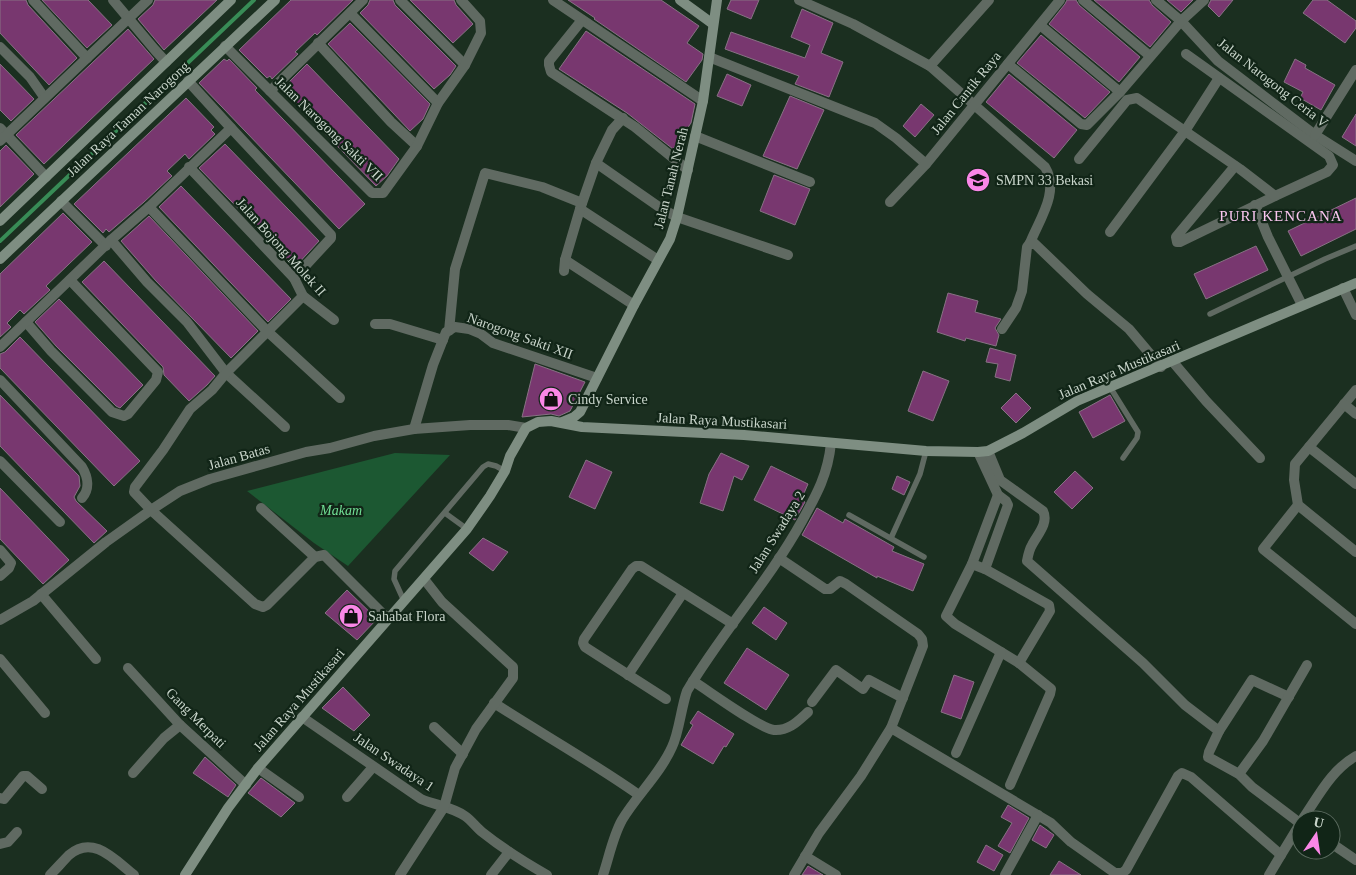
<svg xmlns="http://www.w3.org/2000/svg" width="1356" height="875" font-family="'Times New Roman',serif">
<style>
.green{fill:#1c5832}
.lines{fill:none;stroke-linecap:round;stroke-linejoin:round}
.stream{stroke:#388c56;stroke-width:4}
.building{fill:#78376f;stroke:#887284}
.lane{stroke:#606a62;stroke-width:5.5}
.street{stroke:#606a62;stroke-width:10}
.secondary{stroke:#7e8e82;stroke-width:10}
.labels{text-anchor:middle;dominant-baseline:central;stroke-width:4.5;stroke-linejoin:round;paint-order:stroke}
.street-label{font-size:14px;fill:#c9d5cb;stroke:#112517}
.poi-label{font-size:14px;fill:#c9d5cb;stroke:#112517;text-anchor:start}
.park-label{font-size:14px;font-style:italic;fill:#71df95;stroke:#112517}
.neighbourhood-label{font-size:15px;letter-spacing:1px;fill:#fac6f0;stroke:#112517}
</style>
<rect width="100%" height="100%" fill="#1b2f20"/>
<polygon class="green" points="395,453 450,455 348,566 314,543 247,491"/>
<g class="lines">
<polyline class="stream" points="0,241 254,0"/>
</g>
<g class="building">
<polygon points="0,0 26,0 28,5 77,58 49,85 0,33"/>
<polygon points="42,0 88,0 112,25 87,48"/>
<polygon points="155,0 217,0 164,50 138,19 153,5"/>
<polygon points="291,0 353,0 317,35 315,33 295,52 298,54 272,79 270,76 267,78 239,50"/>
<polygon points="370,0 393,0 395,5 456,66 450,75 434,89 360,13 368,5"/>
<polygon points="410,0 454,0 456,5 473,24 453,43"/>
<polygon points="568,0 661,0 699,26 687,43 703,54 702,60 686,82 594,19 595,18"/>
<polygon points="731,0 759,0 751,19 727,9"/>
<polygon points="1067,0 1076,0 1079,5 1140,57 1119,82 1049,24 1065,4"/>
<polygon points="1094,0 1149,0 1152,5 1171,22 1150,47"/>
<polygon points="1167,0 1193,0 1181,12"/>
<polygon points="1211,0 1233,0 1219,17 1208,6"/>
<polygon points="1313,0 1327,0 1356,21 1356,28 1345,43 1303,13"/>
<polygon points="802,9 833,23 821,53 843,62 829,97 795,84 799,76 725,49 731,32 805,58 810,45 791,37"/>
<polygon points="350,23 430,104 423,119 410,131 328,44"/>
<polygon points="128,29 154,59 44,164 16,135"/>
<polygon points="586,31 695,104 691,123 673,149 627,113 559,69"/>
<polygon points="1041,35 1110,92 1085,118 1017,63"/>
<polygon points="224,59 227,61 229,59 257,88 255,90 365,204 339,229 199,83"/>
<polygon points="1295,59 1306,65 1305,68 1335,85 1321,110 1300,98 1303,92 1284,82"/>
<polygon points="0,64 34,99 11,121 0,110"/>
<polygon points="307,64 399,159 387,176 376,186 282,89"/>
<polygon points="727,74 751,85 742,106 717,96"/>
<polygon points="1009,74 1077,130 1054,158 986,102"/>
<polygon points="790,96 824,110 797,169 763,156"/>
<polygon points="186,98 214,127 211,130 215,134 189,159 185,154 167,171 172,176 144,202 109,232 106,229 103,233 74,204"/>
<polygon points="921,104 934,115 915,137 903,126"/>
<polygon points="1356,114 1356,146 1342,137"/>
<polygon points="225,144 319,241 295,267 199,168"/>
<polygon points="6,145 34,174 0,207 0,151"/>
<polygon points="774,175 810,189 795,225 760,211"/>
<polygon points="181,186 291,299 268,322 159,207"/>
<polygon points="1356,198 1356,229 1301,256 1288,231"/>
<polygon points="63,213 92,242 46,286 50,290 24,314 20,310 7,323 11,327 0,337 0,274"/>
<polygon points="149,216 258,331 231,358 156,281 121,241"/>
<polygon points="1256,246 1268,270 1206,299 1194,274"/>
<polygon points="104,261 215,376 207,385 189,401 164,375 163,367 82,282"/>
<polygon points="948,293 978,301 975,312 1001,319 995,328 999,335 996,346 966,338 965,341 937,332"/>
<polygon points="59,299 143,385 120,408 116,406 56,346 35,322"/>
<polygon points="20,337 140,461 114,486 0,368 0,354 5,352"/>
<polygon points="990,348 1016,355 1010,381 995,377 998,364 986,362"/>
<polygon points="535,364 585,382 570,411 559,416 551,414 522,417"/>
<polygon points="923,371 949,381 933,421 908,411"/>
<polygon points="1016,393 1031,408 1016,423 1001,408"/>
<polygon points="0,395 79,476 80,486 74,497 76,501 107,531 94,543 0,446"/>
<polygon points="1110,395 1125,421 1093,438 1079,412"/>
<polygon points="721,453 749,466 742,480 734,476 723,511 700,503 709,474"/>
<polygon points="586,460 612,472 595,509 569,497"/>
<polygon points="771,466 808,484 801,500 805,502 795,520 754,500"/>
<polygon points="1075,471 1093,488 1072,509 1054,492"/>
<polygon points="897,476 910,482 904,495 892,489"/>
<polygon points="0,488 69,560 43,584 0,539"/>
<polygon points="817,508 843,523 845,519 894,547 892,551 924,564 913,591 877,576 877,578 802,535"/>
<polygon points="483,538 508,552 493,571 469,553"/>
<polygon points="347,590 377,619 357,640 325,613"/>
<polygon points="764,607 787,623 776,640 752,623"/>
<polygon points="747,648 789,675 766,710 724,683"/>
<polygon points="954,675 974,682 961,719 941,712"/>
<polygon points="343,687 370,715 354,731 322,708"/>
<polygon points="698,711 734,734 726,747 724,746 713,764 681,745 693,725 690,723"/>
<polygon points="205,757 236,785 228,797 193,773"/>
<polygon points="261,778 295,803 281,817 248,793"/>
<polygon points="1008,805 1029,818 1010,853 998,846 1012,823 1001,817"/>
<polygon points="1040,825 1054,835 1046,848 1032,840"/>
<polygon points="986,845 1003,855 994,871 977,862"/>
<polygon points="1059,861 1081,875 1050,875"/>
<polygon points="808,866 823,875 802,875"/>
</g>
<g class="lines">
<g class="lane">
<polyline points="1210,314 1325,259 1356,246"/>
<polyline points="1110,387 1138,432 1137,438 1123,458"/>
<polyline points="445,513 467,529"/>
<polyline points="849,515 924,557"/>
<polyline points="891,538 920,474 926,451"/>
<polyline points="404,601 394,579 395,571 483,467 488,464 496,466 505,471"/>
</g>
<g class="street">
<polyline points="33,0 87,58"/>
<polyline points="113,0 155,50 166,62"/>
<polyline points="400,0 465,65"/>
<polyline points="553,0 703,101"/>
<path d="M799,0L853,24L930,66L1045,167C1060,192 1039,220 1030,243"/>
<polyline points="1083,0 1150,56"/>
<polyline points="1156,0 1181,21 1218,61 1315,135 1356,161"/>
<polyline points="350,13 438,103"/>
<polyline points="582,20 549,61 549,65 551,72 635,127 688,170"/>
<polyline points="1040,25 1120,92"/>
<polyline points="318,43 391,122 417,146"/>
<polyline points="225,46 372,193 383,193 417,146 438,103 465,65 481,33 480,21 461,0"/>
<polyline points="0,47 30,77 44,97"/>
<polyline points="1186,54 1329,156 1333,165 1327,172 1275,196 1180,242 1177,242 1176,237 1235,166"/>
<polyline points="709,57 875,123 896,138 926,164"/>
<polyline points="1008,64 1081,124 1087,125 1120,92 1181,21 1204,0"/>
<polyline points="930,66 989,0"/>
<polyline points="188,81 231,128"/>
<polyline points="270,91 363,0"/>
<polyline points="0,128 46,177"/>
<polyline points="1315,135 1356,70"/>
<polyline points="695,136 810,182"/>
<polyline points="0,141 148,0"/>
<polyline points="1079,159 1127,100 1137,98 1240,169 1275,196"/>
<polyline points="596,163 662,209 677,217 788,255"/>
<polyline points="189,167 294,278 303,296 334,320"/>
<polyline points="61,201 106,246"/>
<polyline points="890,202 926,164 1060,0"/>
<polyline points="1255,205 1268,237 1302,305"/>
<polyline points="149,207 267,331 340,398"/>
<polyline points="580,209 658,260"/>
<polyline points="1110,232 1185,131 1219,78"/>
<polyline points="111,240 147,282 187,322 226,373 285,427"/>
<polyline points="565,260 634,305"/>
<polyline points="564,271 565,260 580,209 596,163 612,130 623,118"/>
<polyline points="1343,288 1356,315"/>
<polyline points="303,296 226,373 212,390 190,409 163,450 135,487 134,492 151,510 255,604 263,607 267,605 315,557 324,555 388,619"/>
<polyline points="26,322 51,351 112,412 124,416 128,414 156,380 158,372 70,280"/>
<polyline points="375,324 390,324 443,340"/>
<polyline points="1002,329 1016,308 1022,291 1027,247 1030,243 1034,243 1087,294 1129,329 1161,367"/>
<polyline points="449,331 455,269 485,173 542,187 582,203"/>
<polyline points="0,347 111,240 149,207 231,128 331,235 331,238 294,278"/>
<polyline points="1173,362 1206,401 1260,458"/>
<path d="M0,380L82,467C88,477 90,489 82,498"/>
<polyline points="1356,390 1295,464 1294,480 1298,505 1356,552"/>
<polyline points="1344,404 1356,414"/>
<polyline points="414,429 433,365 446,332 455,327 469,329 481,334 493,343 597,378"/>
<polyline points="1309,447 1356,484"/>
<path d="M988,451L1000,480L1043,511C1049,523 1037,535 1032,545C1029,550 1028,556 1027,561L1143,663L1185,705L1219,731L1209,752L1208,757L1239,774L1252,787L1301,824"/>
<polyline points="978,452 998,495 1006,501 1008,505 985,569"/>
<polyline points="0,461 60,522"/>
<polyline points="998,495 972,564 946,616 955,624 1019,663 1051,689 1050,694 1010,785"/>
<polyline points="1298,505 1263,549 1356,624"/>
<polyline points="261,508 315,557"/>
<polyline points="0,550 11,563 9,568 0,576"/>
<polyline points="779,558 825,589 830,589 840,581 846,584 918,634 922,639 923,646 891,728 861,776 819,833 794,875"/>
<polyline points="972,564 985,569 1049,605 1050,611 1019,663"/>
<polyline points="41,594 96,659"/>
<polyline points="0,620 33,601 106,542 151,510 180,491 210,479 306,452 330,448 374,436 414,429 470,425 508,425 526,428"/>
<polyline points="0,659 45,713"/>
<polyline points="128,668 180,725 246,785"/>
<polyline points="628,675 683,593"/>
<path d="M693,681C709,691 759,728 774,730C789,731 798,721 808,712"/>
<polyline points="666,699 585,647 583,643 584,639 632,569 636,566 641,566 733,624"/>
<polyline points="812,702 836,670 863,689 869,680 903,698"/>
<path d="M494,703C542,734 592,762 639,795"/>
<path d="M302,717L421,799C435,805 452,807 465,816C471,820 476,827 482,832C502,848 524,862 547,875"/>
<polyline points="434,727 463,754"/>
<polyline points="891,728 1051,823 1071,842 1115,873 1122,873 1126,870 1178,776 1182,773 1191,777 1281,855 1301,822"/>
<polyline points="1219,731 1252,680 1289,697"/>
<polyline points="956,753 1001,652"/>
<polyline points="258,768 299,797"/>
<polyline points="133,773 164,738 180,725"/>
<polyline points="1239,774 1263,741 1307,665"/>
<polyline points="347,797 373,767"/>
<polyline points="0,798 4,799 23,776 27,776 42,789"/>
<path d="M1302,820C1318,797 1331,770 1356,756"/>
<polyline points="1331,843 1356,860"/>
<polyline points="0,844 8,842 17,832"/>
<polyline points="805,856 836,875"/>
<path d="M50,875C57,868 63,861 69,855C93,834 115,860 134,875"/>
<polyline points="400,875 444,807 455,768 476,729 513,678 513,667 442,602 424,579"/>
<polyline points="491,875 509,852"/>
<path d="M603,875C609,857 613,836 622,820C637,795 660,774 672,747C679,733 681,708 687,691C722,632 769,581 802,521C817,494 828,474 831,443"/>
<polyline points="1005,875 1038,815"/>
<polyline points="1269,875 1281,855"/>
</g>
<g class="secondary">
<polyline points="680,0 713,24"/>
<polyline points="0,221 231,0"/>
<polyline points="0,259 275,0"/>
<polyline points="562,422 574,417 580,412 634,305 670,239 677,217 703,101 717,0"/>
<polyline points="185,875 228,808 258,768 467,529 490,496 505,471 510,456 526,428 538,422 551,421 582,427 744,435 926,451 978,452 988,451 1023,433 1077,401 1356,283"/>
</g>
</g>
<defs>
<g id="school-disc" transform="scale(1.25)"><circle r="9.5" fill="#fa87e7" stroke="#112517"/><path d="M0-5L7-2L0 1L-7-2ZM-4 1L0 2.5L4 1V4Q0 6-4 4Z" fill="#111"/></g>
<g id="shop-disc" transform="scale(1.25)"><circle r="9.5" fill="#fa87e7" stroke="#112517"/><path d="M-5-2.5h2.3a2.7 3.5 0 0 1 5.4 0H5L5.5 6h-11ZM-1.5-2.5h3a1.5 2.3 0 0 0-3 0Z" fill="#111"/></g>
</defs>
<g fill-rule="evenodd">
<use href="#school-disc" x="978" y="180"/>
<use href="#shop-disc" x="551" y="399"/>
<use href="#shop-disc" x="351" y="616"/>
</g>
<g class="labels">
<g class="street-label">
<text transform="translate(1273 83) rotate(38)">Jalan Narogong Ceria V</text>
<text transform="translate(966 93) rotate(-51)">Jalan Cantik Raya</text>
<text transform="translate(128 119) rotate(-43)">Jalan Raya Taman Narogong</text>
<text transform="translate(329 129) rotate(44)">Jalan Narogong Sakti VII</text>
<text transform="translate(671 178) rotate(-76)">Jalan Tanah Nerah</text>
<text transform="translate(281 247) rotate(48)">Jalan Bojong Molek II</text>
<text transform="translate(520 336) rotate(20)">Narogong Sakti XII</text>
<text transform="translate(1119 370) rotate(-23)">Jalan Raya Mustikasari</text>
<text transform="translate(722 421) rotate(3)">Jalan Raya Mustikasari</text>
<text transform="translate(239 457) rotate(-16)">Jalan Batas</text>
<text transform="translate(777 532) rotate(-58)">Jalan Swadaya 2</text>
<text transform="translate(299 700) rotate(-49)">Jalan Raya Mustikasari</text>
<text transform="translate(196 718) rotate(45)">Gang Merpati</text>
<text transform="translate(394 762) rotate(34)">Jalan Swadaya 1</text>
</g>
<g class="poi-label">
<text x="996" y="180">SMPN 33 Bekasi</text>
<text x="568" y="399">Cindy Service</text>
<text x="368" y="616">Sahabat Flora</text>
</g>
<g class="park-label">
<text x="341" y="510">Makam</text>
</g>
<g class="neighbourhood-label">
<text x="1281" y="216">PURI KENCANA</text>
</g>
</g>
<g transform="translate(1316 835) rotate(13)"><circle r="24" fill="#112517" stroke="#5b6b5f"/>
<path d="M0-4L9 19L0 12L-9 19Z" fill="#fa87e7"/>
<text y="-8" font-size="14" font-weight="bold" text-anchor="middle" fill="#c9d5cb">U</text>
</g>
</svg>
